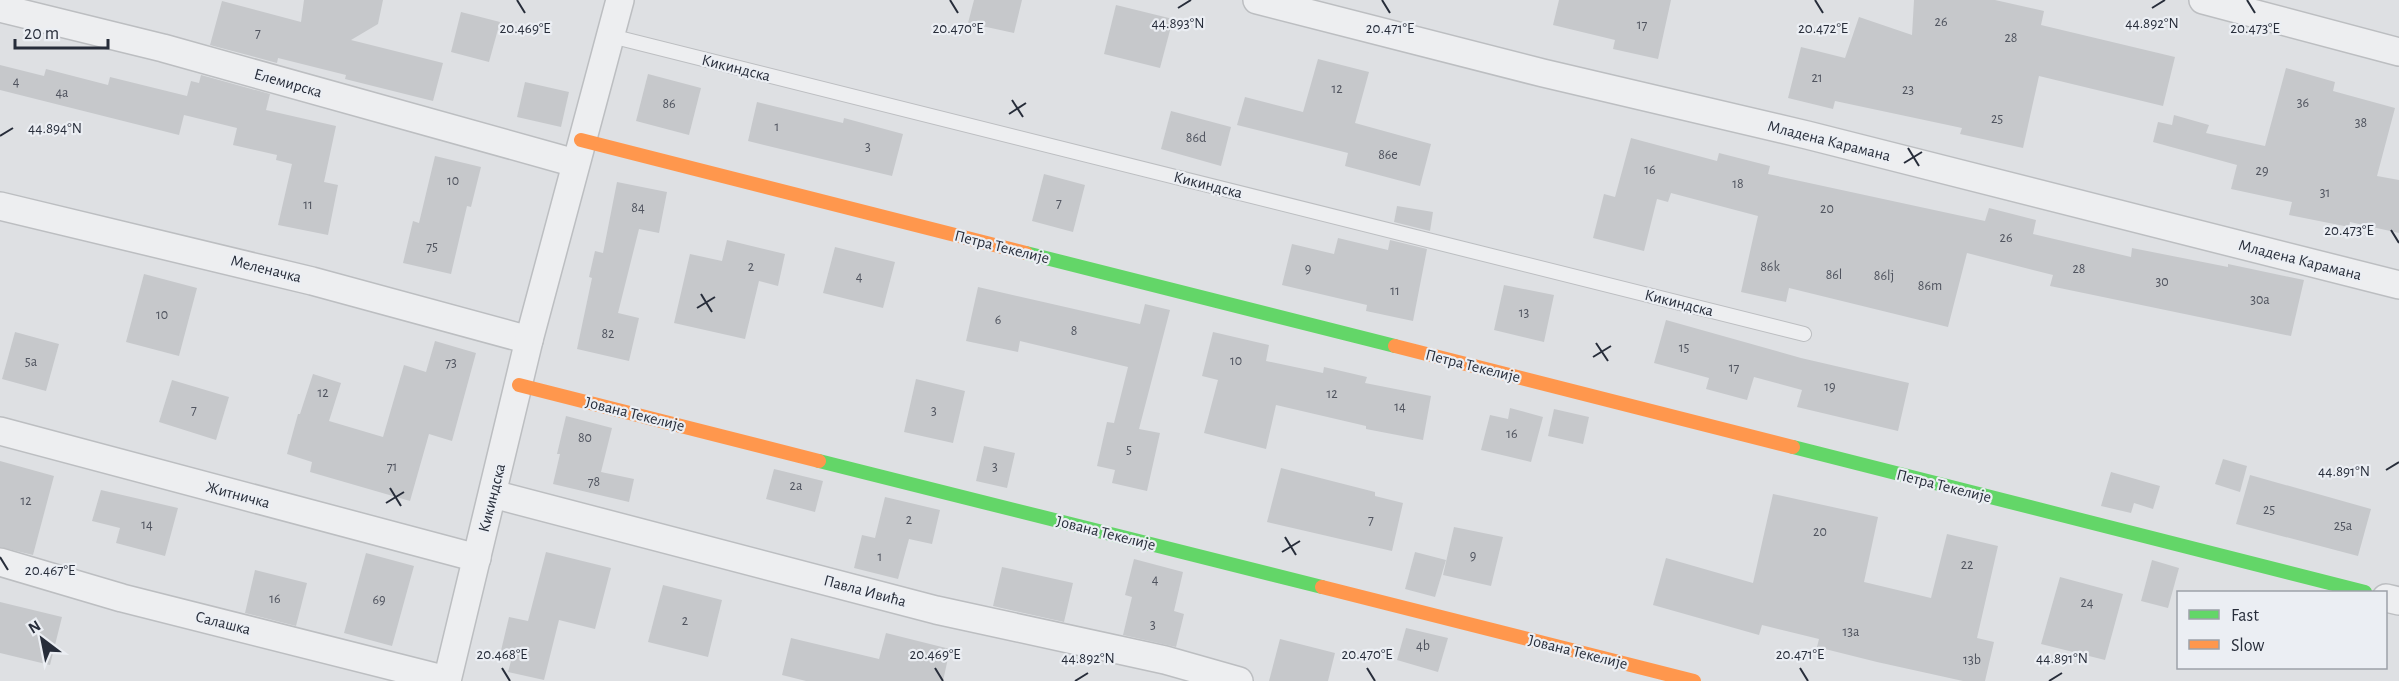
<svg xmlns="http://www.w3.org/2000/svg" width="2399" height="681" font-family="'Alegreya Sans',sans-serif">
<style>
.building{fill:#c6c8cb}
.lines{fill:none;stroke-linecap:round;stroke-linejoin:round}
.lane-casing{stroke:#bcbec1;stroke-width:16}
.street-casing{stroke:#bcbec1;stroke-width:30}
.lane{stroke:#edeef0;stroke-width:14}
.street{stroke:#edeef0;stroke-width:27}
.fast{stroke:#63d668;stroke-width:14}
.slow{stroke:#ff974d;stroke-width:14}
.ticks{fill:none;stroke:#272d3a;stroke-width:2}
.labels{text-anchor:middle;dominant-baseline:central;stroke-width:4.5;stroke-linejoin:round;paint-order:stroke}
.number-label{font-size:14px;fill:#50545f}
.street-label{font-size:16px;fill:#272d3a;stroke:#ebeef3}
.ticks-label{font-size:15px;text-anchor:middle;fill:#272d3a;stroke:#ebeef3;stroke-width:4.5;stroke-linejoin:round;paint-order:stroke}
</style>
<rect width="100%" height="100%" fill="#dee0e3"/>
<g class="building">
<polygon points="304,0 383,0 378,24 351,40 443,63 433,101 345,79 346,75 278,58 277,63 210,45 222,1 301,22"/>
<polygon points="974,0 1022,0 1014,33 968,23"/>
<polygon points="1559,0 1671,0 1658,59 1613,49 1615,40 1553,25"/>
<polygon points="1914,0 1995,0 2044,11 2041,25 2175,57 2163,106 2039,76 2023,148 1960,134 1962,128 1835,101 1833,109 1788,98 1801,47 1845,58 1859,17 1912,35"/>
<polygon points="1116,5 1173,19 1160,68 1104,54"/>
<polygon points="461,12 500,22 489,62 451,52"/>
<polygon points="1318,59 1369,72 1355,123 1431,144 1420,186 1345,166 1348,153 1237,125 1245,97 1303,112"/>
<polygon points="0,65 44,76 46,69 108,85 110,77 187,96 191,81 199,83 201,75 270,94 266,110 336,126 324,182 338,185 328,235 278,225 292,164 276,160 277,155 233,145 237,128 184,115 179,135 0,90"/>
<polygon points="2286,68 2335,82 2333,91 2395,108 2377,176 2399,180 2399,233 2350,222 2349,227 2289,215 2292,202 2231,189 2237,165 2153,142 2158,122 2172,125 2174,115 2209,125 2206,133 2265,146"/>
<polygon points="648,74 701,88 689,135 636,121"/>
<polygon points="525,82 569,92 561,127 517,117"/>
<polygon points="757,102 843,123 844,118 903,134 892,176 748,141"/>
<polygon points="1171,111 1231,127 1221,166 1161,149"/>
<polygon points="1631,138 1717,161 1719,153 1770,166 1768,174 1985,221 1989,208 2036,220 2033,234 2131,257 2132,248 2228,267 2228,264 2304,280 2291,336 2050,286 2053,275 1967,253 1948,327 1789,288 1786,302 1741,292 1758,216 1671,193 1668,202 1657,199 1644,251 1593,238 1604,194 1615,197"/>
<polygon points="435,156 481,167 471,207 467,206 451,274 403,263 413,221 419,223"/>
<polygon points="1044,174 1085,185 1073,232 1032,221"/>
<polygon points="617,182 667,192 659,233 639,229 618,313 639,318 629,361 577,349 592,278 589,277 595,251 603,253"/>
<polygon points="1397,206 1433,212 1430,231 1394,222"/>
<polygon points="1338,238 1388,250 1390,240 1427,249 1413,321 1366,311 1367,305 1282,285 1292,244 1334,254"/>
<polygon points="727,240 785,254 778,286 759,281 745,339 674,323 690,254 722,261"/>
<polygon points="835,247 895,262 883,308 823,293"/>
<polygon points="144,274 197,288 179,356 126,342"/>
<polygon points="1504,285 1554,295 1544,342 1494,330"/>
<polygon points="978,287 1140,324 1145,304 1170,310 1139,429 1160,433 1147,491 1112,483 1115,470 1097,466 1107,422 1114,423 1128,367 1020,341 1018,352 966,341"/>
<polygon points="1666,320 1801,358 1909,383 1898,431 1797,407 1802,390 1754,377 1747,400 1706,389 1709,378 1654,363"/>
<polygon points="15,332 59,344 46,391 2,379"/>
<polygon points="1213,332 1269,345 1266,361 1323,373 1324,367 1367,377 1365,383 1431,396 1423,440 1366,429 1366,426 1276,405 1266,449 1204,433 1218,380 1202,376"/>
<polygon points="435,341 476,353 452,441 429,434 410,501 310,472 312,462 287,454 298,414 300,414 313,374 341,383 329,421 383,437 404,365 426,372"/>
<polygon points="916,379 965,391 953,443 904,432"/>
<polygon points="172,380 229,397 216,440 159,422"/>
<polygon points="1510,408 1543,417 1531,462 1481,450 1490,415 1508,419"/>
<polygon points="1554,409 1589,417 1583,444 1548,436"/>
<polygon points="566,416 612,428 601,472 634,479 629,502 553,484 560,454 557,454"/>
<polygon points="984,446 1015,453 1007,488 976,481"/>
<polygon points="2223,459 2247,466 2240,492 2215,484"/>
<polygon points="0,461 54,476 33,555 0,547"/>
<polygon points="1281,468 1375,492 1375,496 1403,503 1392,551 1267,522"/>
<polygon points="774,469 823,481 815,512 766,499"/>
<polygon points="2111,472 2160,486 2153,509 2134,503 2131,513 2101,506"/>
<polygon points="2250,475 2371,509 2358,556 2236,524"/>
<polygon points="101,490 178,508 165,556 116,543 120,528 92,521"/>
<polygon points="1773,494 1878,517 1864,582 1931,598 1947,534 1998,546 1977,638 1994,642 1985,681 1963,681 1877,662 1817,647 1819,639 1762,625 1759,635 1653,605 1666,558 1753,583"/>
<polygon points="885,497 940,510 932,544 909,539 898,579 854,568 862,535 875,538"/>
<polygon points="1454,527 1503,537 1491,586 1443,575"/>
<polygon points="546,552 611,568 595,629 559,620 544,680 508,672 511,661 499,659 509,617 528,621"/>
<polygon points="1415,552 1446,560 1435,597 1405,589"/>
<polygon points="366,553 414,566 392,646 344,633"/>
<polygon points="1134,559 1183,572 1174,611 1184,614 1176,647 1123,635 1132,597 1125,595"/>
<polygon points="2152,560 2179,568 2168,608 2141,601"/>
<polygon points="1002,567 1073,583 1064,622 993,606"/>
<polygon points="255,570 307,583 296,626 245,613"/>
<polygon points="2060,577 2123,594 2105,660 2041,644"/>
<polygon points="663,585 722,600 708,657 648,642"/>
<polygon points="0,602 62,617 50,665 0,653"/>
<polygon points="1406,628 1448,638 1438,672 1397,660"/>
<polygon points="886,633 950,649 943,681 806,681 782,675 791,638 879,659"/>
<polygon points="1280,639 1335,653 1328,681 1269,681"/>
</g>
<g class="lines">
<g class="lane-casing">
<polyline id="lane" points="611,36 1804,334"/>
</g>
<g class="street-casing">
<g id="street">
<polyline points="1257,0 1543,73 1807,135 2399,285"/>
<polyline points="2203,0 2399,52"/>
<polyline points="0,8 163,48 575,163"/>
<polyline points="0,206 312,281 529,340"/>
<polyline points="0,431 477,558"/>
<polyline points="493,494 936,610 1165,660 1239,681"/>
<polyline points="0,562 122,598 447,680"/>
<polyline points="2386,598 2399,601"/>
<polyline points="447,681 529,340 620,0"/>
</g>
</g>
<use href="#lane" class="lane"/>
<use href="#street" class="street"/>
<g class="fast">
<polyline points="1026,253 1395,346"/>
<polyline points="1793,447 2365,592"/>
<polyline points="819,461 1322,587"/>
</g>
<g class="slow">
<polyline points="581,140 1026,253"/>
<polyline points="1395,346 1793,447"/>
<polyline points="519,385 819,461"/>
<polyline points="1322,587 1694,681"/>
</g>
</g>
<path class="ticks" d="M517,0L525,13M950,0L958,13M1382,0L1390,13M1815,0L1823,13M2247,0L2255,13M1178,8L1191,0M2152,8L2165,0M1012,100L1023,117M1009,114L1026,103M0,136L13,128M1908,148L1919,166M1904,163L1922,152M2391,230L2399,243M701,294L712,312M697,308L715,297M1596,343L1608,361M1593,357L1611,346M2386,470L2399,462M390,488L401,506M386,503L404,492M1285,537L1296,555M1282,552L1300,541M0,557L8,570M502,668L510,681M935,668L943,681M1367,668L1375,681M1800,668L1808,681M1075,681L1088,673M2049,681L2062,673"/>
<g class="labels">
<g class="number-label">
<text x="1941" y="22">26</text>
<text x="1642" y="25">17</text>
<text x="258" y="33">7</text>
<text x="2011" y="38">28</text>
<text x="1817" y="78">21</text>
<text x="16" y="82">4</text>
<text x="1337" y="89">12</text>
<text x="1908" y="90">23</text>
<text x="62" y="93">4a</text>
<text x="2303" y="103">36</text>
<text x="669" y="104">86</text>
<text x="1997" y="119">25</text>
<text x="2361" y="123">38</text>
<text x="777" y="127">1</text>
<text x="1196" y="138">86d</text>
<text x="868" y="147">3</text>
<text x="1388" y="155">86e</text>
<text x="1650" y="170">16</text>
<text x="2262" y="171">29</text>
<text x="453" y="181">10</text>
<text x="1738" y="184">18</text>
<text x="2325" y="193">31</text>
<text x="1059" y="203">7</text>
<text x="308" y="205">11</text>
<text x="638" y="208">84</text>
<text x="1827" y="209">20</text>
<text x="2006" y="238">26</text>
<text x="432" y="247">75</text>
<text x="751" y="267">2</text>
<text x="1770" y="267">86k</text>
<text x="1308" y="269">9</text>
<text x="2079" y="269">28</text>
<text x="1834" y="275">86l</text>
<text x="1884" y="276">86lj</text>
<text x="859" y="277">4</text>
<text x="2162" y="282">30</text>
<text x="1930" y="286">86m</text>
<text x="1395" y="291">11</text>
<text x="2260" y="300">30a</text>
<text x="1524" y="313">13</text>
<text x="162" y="315">10</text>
<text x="998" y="320">6</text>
<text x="1074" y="331">8</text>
<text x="608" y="334">82</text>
<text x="1684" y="348">15</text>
<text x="1236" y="361">10</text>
<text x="31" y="362">5a</text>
<text x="451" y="363">73</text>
<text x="1734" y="368">17</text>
<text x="1830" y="387">19</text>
<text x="323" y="393">12</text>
<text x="1332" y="394">12</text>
<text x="1400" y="407">14</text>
<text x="194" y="410">7</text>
<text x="934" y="411">3</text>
<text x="1512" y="434">16</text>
<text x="585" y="438">80</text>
<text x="1129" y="450">5</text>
<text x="392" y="467">71</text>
<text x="995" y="467">3</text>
<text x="594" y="482">78</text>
<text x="796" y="486">2a</text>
<text x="26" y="501">12</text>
<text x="2269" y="510">25</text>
<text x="909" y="520">2</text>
<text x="1371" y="520">7</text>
<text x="147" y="525">14</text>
<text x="2343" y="526">25a</text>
<text x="1820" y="532">20</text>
<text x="1473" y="556">9</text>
<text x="880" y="557">1</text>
<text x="1967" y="565">22</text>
<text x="1155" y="580">4</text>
<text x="275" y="599">16</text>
<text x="379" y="600">69</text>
<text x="2087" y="603">24</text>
<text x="685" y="621">2</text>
<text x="1153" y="625">3</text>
<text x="1851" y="632">13a</text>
<text x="1423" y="646">4b</text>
<text x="1972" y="660">13b</text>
</g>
<g class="street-label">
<text transform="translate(736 68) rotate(14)">Кикиндска</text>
<text transform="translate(288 83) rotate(16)">Елемирска</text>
<text transform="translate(1829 141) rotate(14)">Младена Карамана</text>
<text transform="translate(1208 185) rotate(14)">Кикиндска</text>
<text transform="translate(1002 247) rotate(14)">Петра Текелије</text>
<text transform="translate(2300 260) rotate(14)">Младена Карамана</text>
<text transform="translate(266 269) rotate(14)">Меленачка</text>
<text transform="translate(1679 303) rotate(14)">Кикиндска</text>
<text transform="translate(1473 366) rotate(14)">Петра Текелије</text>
<text transform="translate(635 414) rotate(14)">Јована Текелије</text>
<text transform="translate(1944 486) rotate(14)">Петра Текелије</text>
<text transform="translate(238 495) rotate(15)">Житничка</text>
<text transform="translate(492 498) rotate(-76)">Кикиндска</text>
<text transform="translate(1106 533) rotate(14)">Јована Текелије</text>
<text transform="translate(865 591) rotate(15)">Павла Ивића</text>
<text transform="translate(223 623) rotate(14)">Салашка</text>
<text transform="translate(1578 652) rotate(14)">Јована Текелије</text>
</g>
</g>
<g class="ticks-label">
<text x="1178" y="28">44.893°N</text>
<text x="2152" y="28">44.892°N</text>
<text x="525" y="33">20.469°E</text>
<text x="958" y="33">20.470°E</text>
<text x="1390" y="33">20.471°E</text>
<text x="1823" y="33">20.472°E</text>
<text x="2255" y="33">20.473°E</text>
<text x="55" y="133">44.894°N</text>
<text x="2349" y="235">20.473°E</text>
<text x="2344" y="476">44.891°N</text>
<text x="50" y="575">20.467°E</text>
<text x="502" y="659">20.468°E</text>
<text x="935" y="659">20.469°E</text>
<text x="1367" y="659">20.470°E</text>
<text x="1800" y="659">20.471°E</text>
<text x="1088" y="663">44.892°N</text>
<text x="2062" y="663">44.891°N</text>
</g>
<rect x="2177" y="591" width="210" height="78" fill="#ebeef3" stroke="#9da1a9" stroke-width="1.5"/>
<rect x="2189" y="610" width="30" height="9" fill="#63d668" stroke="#9da1a9" stroke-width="1.5"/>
<text x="2231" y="621" font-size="18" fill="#272d3a">Fast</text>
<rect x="2189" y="640" width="30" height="9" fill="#ff974d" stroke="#9da1a9" stroke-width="1.5"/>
<text x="2231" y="651" font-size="18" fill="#272d3a">Slow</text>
<g transform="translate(42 639) rotate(328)" stroke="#ebeef3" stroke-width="4.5" paint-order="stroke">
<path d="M0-4.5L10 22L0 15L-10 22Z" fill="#272d3a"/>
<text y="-9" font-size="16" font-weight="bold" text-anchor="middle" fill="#272d3a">N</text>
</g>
<path d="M15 39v9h93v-9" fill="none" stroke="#272d3a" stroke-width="3"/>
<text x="24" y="39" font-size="18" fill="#272d3a" stroke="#ebeef3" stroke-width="4.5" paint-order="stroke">20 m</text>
</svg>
